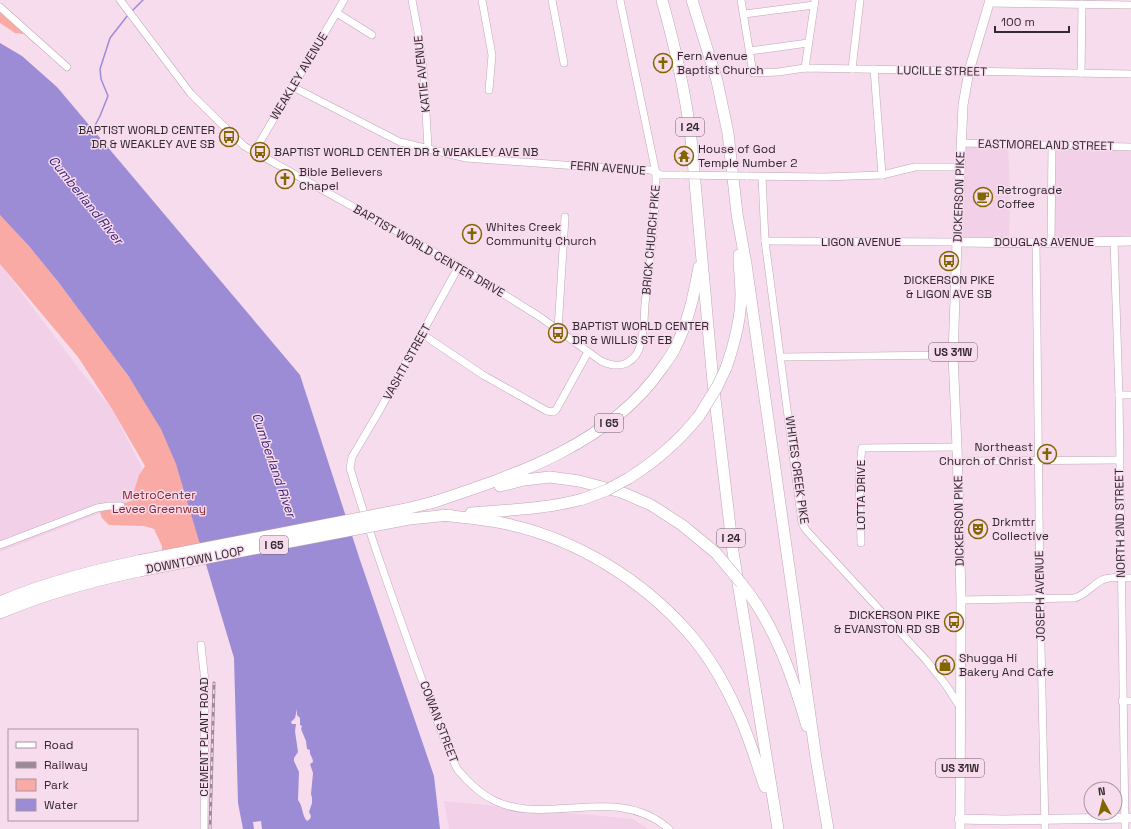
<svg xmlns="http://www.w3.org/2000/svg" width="1131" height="829" font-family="'Space Grotesk',sans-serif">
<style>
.built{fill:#f2d0e7}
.green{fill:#f9aaa5}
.water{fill:#9c8cd5;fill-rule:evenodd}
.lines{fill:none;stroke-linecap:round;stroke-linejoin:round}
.stream{stroke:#9c8cd5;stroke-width:1.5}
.minor-casing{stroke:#bfa6b7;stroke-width:8}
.major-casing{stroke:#bfa6b7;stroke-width:10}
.highway-casing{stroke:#bfa6b7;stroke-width:12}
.minor{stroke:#fff;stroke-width:7}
.major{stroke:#fff;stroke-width:9}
.highway{stroke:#fff;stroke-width:11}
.rail-casing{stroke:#9c8996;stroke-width:3}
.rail{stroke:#f7dcee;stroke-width:1.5;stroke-dasharray:4.5;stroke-linecap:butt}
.minor-bridge-casing{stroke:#bfa6b7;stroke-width:8;stroke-linecap:butt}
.highway-bridge-casing{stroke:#bfa6b7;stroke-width:12;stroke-linecap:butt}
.minor-bridge{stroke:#fff;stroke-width:7}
.highway-bridge{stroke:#fff;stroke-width:11}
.labels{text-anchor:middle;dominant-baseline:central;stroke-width:3;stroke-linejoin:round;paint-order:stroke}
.shield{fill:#f7dcee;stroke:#6d5f68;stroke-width:1}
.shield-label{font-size:11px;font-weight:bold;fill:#32292f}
.poi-label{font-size:12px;fill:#32292f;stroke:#f7dcee;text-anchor:start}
.street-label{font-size:12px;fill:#32292f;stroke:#f7dcee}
.park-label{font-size:12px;fill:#882328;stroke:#f7dcee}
.water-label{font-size:13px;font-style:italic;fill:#3e2276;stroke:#f7dcee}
</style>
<rect width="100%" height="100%" fill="#f7dcee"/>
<g class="built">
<polygon points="961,143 1008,144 1010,194 1009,243 957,242"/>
<polygon points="1055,148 1131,149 1131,237 1059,239 1054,236"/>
<polygon points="0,264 79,369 112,409 142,468 131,501 0,552"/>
<polygon points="444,801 633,819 648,829 449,829"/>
</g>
<g class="green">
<polygon points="0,7 38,42 35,44 24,34 15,33 0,23"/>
<path d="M0,215C33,247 61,286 89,323C114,357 141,391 161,428C178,461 191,508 200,544L162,551V546L154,529L144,526L109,525L102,518L100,512L131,501L139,475L145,466L112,409L78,357L0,264Z"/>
</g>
<path class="water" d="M0,43L22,56L57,87L300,375L360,560L434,776L440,829H262L261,821L253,822L254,829H243L238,803L234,658L176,464L161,429L129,377L59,283L29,246L0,215ZM297,709V715L300,718V725L302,726L301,729L306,741L307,749L310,750C309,755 313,757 313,762L310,764L313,773L311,794L312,798V803L309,812L311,816L310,819L307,821C302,816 303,806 298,800L299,772L294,761V758L298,752L295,731L296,724H292L291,722L295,718Z"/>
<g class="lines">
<g class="stream">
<polyline points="132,11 143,0"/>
<polyline points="92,131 100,116 108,96 101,79 100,69 110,38 128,15"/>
</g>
<g class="minor-casing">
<g id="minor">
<path d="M120,0L191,94L244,146L459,266L540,317L601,361C614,367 626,368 636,355C644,343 644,319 645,304C650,261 656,217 656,173L620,0"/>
<polyline points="412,0 419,37 424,77 428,148"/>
<polyline points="482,0 492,55 489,90"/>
<polyline points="552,0 564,63"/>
<polyline points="741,0 753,73 778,72 805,68 1131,74"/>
<polyline points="989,3 1131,5"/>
<polyline points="0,7 67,67"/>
<polyline points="337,13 372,35"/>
<polyline points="744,14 814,5"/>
<polyline points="750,51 808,43"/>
<polyline points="805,68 815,0"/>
<polyline points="852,69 860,0"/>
<polyline points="874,69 882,175"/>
<polyline points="1081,73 1082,4"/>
<polyline points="293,87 400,142 466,158 578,166 651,170 661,175 682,175"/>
<polyline points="961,143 1131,147"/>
<polyline points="254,152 344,0"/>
<polyline points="746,176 824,177 882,175 915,167 960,167"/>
<polyline points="762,177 765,241 802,523 806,530 926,660 946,685 960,707"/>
<polyline points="765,241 957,242"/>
<polyline points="1114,241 1119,395 1125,829"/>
<polyline points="1036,243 1040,599 1045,829"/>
<polyline points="1051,243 1052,145"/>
<path d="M459,266L378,413L352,457L350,468C371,539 396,608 421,677C430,701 438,725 448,748C451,755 454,764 458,770C460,773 464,776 466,779C483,797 501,807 527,809C576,813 627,792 669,829"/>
<polyline points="558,330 565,217"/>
<polyline points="422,334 483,375 547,411 553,412 556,410 588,352"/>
<polyline points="781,357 953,355"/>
<polyline points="1119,395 1131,395"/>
<polyline points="958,461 1119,460"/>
<polyline points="861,543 859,474 862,448 957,447"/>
<polyline points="0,545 97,508 109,506 121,506"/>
<path d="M961,600L1074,598C1086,595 1092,585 1102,580C1111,576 1121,578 1131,578"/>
<polyline points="201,645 205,682 204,829"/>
<polyline points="1122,701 1131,701"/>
</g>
</g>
<g class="major-casing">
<g id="major">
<polyline points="957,242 1036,243 1131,241"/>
<polyline points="959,819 1003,820 1131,818"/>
<polyline points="960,829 961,598 957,447 953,355 957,242 963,105 969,71 990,0"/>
</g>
</g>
<g class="highway-casing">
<g id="highway">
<path d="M662,0C675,46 685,91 691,138L713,382L733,552L778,829"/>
<polyline points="692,0 717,81 728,133 737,214 746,264 816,758 828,829"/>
<path d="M726,368C734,345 741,321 741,295C741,282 739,268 739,255"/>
<path d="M629,478C656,461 679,441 699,416"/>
<polyline points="500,486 524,480 550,477 579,481 621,492 651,505 682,525 716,553"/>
<path d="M431,503C515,475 609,445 662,368C666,362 672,355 675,348C688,323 694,295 699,267"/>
<polyline points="406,509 437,501"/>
<path d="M471,513C509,510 546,509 583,499"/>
<path d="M442,515C465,518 488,519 511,525C577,540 642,580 687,631C708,654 725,684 738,713C749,736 756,762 765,787"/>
<polyline points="409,519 450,515"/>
<path d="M741,583C774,623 793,677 807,726"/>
<path d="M0,602C44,583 91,571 138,561"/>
<path d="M0,613C44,594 92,581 139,571"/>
</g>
</g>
<use href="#minor" class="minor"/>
<use href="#major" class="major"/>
<use href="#highway" class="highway"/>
<g class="rail-casing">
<polyline id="rail" points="210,829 214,683"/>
</g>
<use href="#rail" class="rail"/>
<g class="minor-bridge-casing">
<polyline id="minor-bridge" points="682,175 746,176"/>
</g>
<g class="highway-bridge-casing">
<g id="highway-bridge">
<polyline points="699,416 717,387 726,368"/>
<polyline points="583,499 607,490 629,478"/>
<polyline points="716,553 741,583"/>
<polyline points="138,561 406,509"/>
<polyline points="139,571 409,519"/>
</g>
</g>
<use href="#minor-bridge" class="minor-bridge"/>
<use href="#highway-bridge" class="highway-bridge"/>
</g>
<defs>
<g id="church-ring" transform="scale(1)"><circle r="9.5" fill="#f7dcee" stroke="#826600" stroke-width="1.5"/><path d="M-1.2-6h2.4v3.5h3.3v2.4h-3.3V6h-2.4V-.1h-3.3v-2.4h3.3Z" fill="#826600"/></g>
<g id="bus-ring" transform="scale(1)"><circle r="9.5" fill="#f7dcee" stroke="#826600" stroke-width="1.5"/><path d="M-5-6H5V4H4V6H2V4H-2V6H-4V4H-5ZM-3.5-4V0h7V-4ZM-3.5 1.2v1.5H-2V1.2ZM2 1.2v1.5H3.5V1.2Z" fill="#826600"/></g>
<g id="temple-ring" transform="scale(1)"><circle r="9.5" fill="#f7dcee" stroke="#826600" stroke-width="1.5"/><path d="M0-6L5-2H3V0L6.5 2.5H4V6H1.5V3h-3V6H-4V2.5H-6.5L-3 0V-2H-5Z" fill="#826600"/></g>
<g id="cafe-ring" transform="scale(1)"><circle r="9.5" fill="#f7dcee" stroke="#826600" stroke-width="1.5"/><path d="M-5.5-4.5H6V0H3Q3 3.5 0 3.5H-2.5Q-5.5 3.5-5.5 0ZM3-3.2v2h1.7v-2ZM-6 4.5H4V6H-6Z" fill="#826600"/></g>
<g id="theatre-ring" transform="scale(1)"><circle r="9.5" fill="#f7dcee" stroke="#826600" stroke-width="1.5"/><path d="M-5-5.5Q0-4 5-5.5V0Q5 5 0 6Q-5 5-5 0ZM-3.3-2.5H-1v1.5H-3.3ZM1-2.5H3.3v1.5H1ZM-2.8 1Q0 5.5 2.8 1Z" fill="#826600"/></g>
<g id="shop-ring" transform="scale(1)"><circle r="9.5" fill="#f7dcee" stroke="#826600" stroke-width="1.5"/><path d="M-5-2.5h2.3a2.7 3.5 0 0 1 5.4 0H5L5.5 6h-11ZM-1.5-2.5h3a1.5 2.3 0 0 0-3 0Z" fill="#826600"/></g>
</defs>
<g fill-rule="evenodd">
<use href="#church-ring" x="663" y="63"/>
<use href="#bus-ring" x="229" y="137"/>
<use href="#bus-ring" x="260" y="152"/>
<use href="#temple-ring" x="684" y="156"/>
<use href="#church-ring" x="285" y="179"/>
<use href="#cafe-ring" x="983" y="197"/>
<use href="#church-ring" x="472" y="234"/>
<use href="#bus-ring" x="949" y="261"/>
<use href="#bus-ring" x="558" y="333"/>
<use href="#church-ring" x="1047" y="454"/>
<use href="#theatre-ring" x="978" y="529"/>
<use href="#bus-ring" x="954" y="622"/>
<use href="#shop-ring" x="945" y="665"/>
</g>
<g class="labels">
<g class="shield">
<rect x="676" y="118" width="28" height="18" rx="3"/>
<rect x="929" y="343" width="48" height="18" rx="3"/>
<rect x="595" y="414" width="28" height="18" rx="3"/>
<rect x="717" y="529" width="28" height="18" rx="3"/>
<rect x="260" y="536" width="28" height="18" rx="3"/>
<rect x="936" y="759" width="48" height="18" rx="3"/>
</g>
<g class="shield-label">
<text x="690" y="127">I 24</text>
<text x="953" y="352">US 31W</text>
<text x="609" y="423">I 65</text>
<text x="731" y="538">I 24</text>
<text x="274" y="545">I 65</text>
<text x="960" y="768">US 31W</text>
</g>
<g class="poi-label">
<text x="677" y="56">Fern Avenue<tspan x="677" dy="14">Baptist Church</tspan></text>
<text x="215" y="130" text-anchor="end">BAPTIST WORLD CENTER<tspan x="215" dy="14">DR &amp; WEAKLEY AVE SB</tspan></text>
<text x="698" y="149">House of God<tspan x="698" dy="14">Temple Number 2</tspan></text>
<text x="274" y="152">BAPTIST WORLD CENTER DR &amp; WEAKLEY AVE NB</text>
<text x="299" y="172">Bible Believers<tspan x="299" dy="14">Chapel</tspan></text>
<text x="997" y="190">Retrograde<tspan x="997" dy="14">Coffee</tspan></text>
<text x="486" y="227">Whites Creek<tspan x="486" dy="14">Community Church</tspan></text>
<text x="949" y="280" text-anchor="middle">DICKERSON PIKE<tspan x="949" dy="14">&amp; LIGON AVE SB</tspan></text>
<text x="572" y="326">BAPTIST WORLD CENTER<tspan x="572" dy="14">DR &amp; WILLIS ST EB</tspan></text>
<text x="1033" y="447" text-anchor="end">Northeast<tspan x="1033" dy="14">Church of Christ</tspan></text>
<text x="992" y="522">Drkmttr<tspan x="992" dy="14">Collective</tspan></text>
<text x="940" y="615" text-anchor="end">DICKERSON PIKE<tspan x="940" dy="14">&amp; EVANSTON RD SB</tspan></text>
<text x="959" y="658">Shugga Hi<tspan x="959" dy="14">Bakery And Cafe</tspan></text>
</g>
<g class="street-label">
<text transform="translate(942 71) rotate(1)">LUCILLE STREET</text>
<text transform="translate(422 74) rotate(-96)">KATIE AVENUE</text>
<text transform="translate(299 76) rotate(-59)">WEAKLEY AVENUE</text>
<text transform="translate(1046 145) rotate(1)">EASTMORELAND STREET</text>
<text transform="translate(608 168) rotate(4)">FERN AVENUE</text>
<text transform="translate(959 197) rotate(-88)">DICKERSON PIKE</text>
<text transform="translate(651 240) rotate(-85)">BRICK CHURCH PIKE</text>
<text x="861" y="242">LIGON AVENUE</text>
<text x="1044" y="242">DOUGLAS AVENUE</text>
<text transform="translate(429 251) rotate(30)">BAPTIST WORLD CENTER DRIVE</text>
<text transform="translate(407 362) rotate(-61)">VASHTI STREET</text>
<text transform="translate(797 470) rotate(82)">WHITES CREEK PIKE</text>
<text transform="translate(861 495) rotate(-90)">LOTTA DRIVE</text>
<text transform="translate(959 521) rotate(-91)">DICKERSON PIKE</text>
<text transform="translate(1120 523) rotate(-91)">NORTH 2ND STREET</text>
<text transform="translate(195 560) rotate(-11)">DOWNTOWN LOOP</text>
<text transform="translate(1040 596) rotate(-91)">JOSEPH AVENUE</text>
<text transform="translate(439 722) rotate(69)">COWAN STREET</text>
<text transform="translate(204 737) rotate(-90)">CEMENT PLANT ROAD</text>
</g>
<g class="park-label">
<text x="159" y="495">MetroCenter<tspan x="159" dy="14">Levee Greenway</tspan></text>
</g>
<g class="water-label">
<text transform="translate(86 200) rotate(51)">Cumberland River</text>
<text transform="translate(274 465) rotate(71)">Cumberland River</text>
</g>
</g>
<rect x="8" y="729" width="130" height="92" fill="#f7dcee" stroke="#a894a2"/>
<rect x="16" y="742" width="20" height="6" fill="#ffffff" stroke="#a894a2"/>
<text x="44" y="749" font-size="12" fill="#32292f">Road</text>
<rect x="16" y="762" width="20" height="6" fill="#9c8996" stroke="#a894a2"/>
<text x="44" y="769" font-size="12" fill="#32292f">Railway</text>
<rect x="16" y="779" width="20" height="12" fill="#f9aaa5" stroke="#a894a2"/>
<text x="44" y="789" font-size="12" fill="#32292f">Park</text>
<rect x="16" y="799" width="20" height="12" fill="#9c8cd5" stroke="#a894a2"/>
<text x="44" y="809" font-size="12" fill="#32292f">Water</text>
<g transform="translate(1103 801) rotate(353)"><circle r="19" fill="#f7dcee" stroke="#a894a2"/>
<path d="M0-3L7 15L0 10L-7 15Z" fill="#826600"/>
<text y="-6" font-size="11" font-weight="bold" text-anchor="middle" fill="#32292f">N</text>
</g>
<path d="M995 26v6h74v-6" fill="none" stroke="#32292f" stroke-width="2"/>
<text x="1001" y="26" font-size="12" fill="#32292f" stroke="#f7dcee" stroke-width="3" paint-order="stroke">100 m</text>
</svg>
